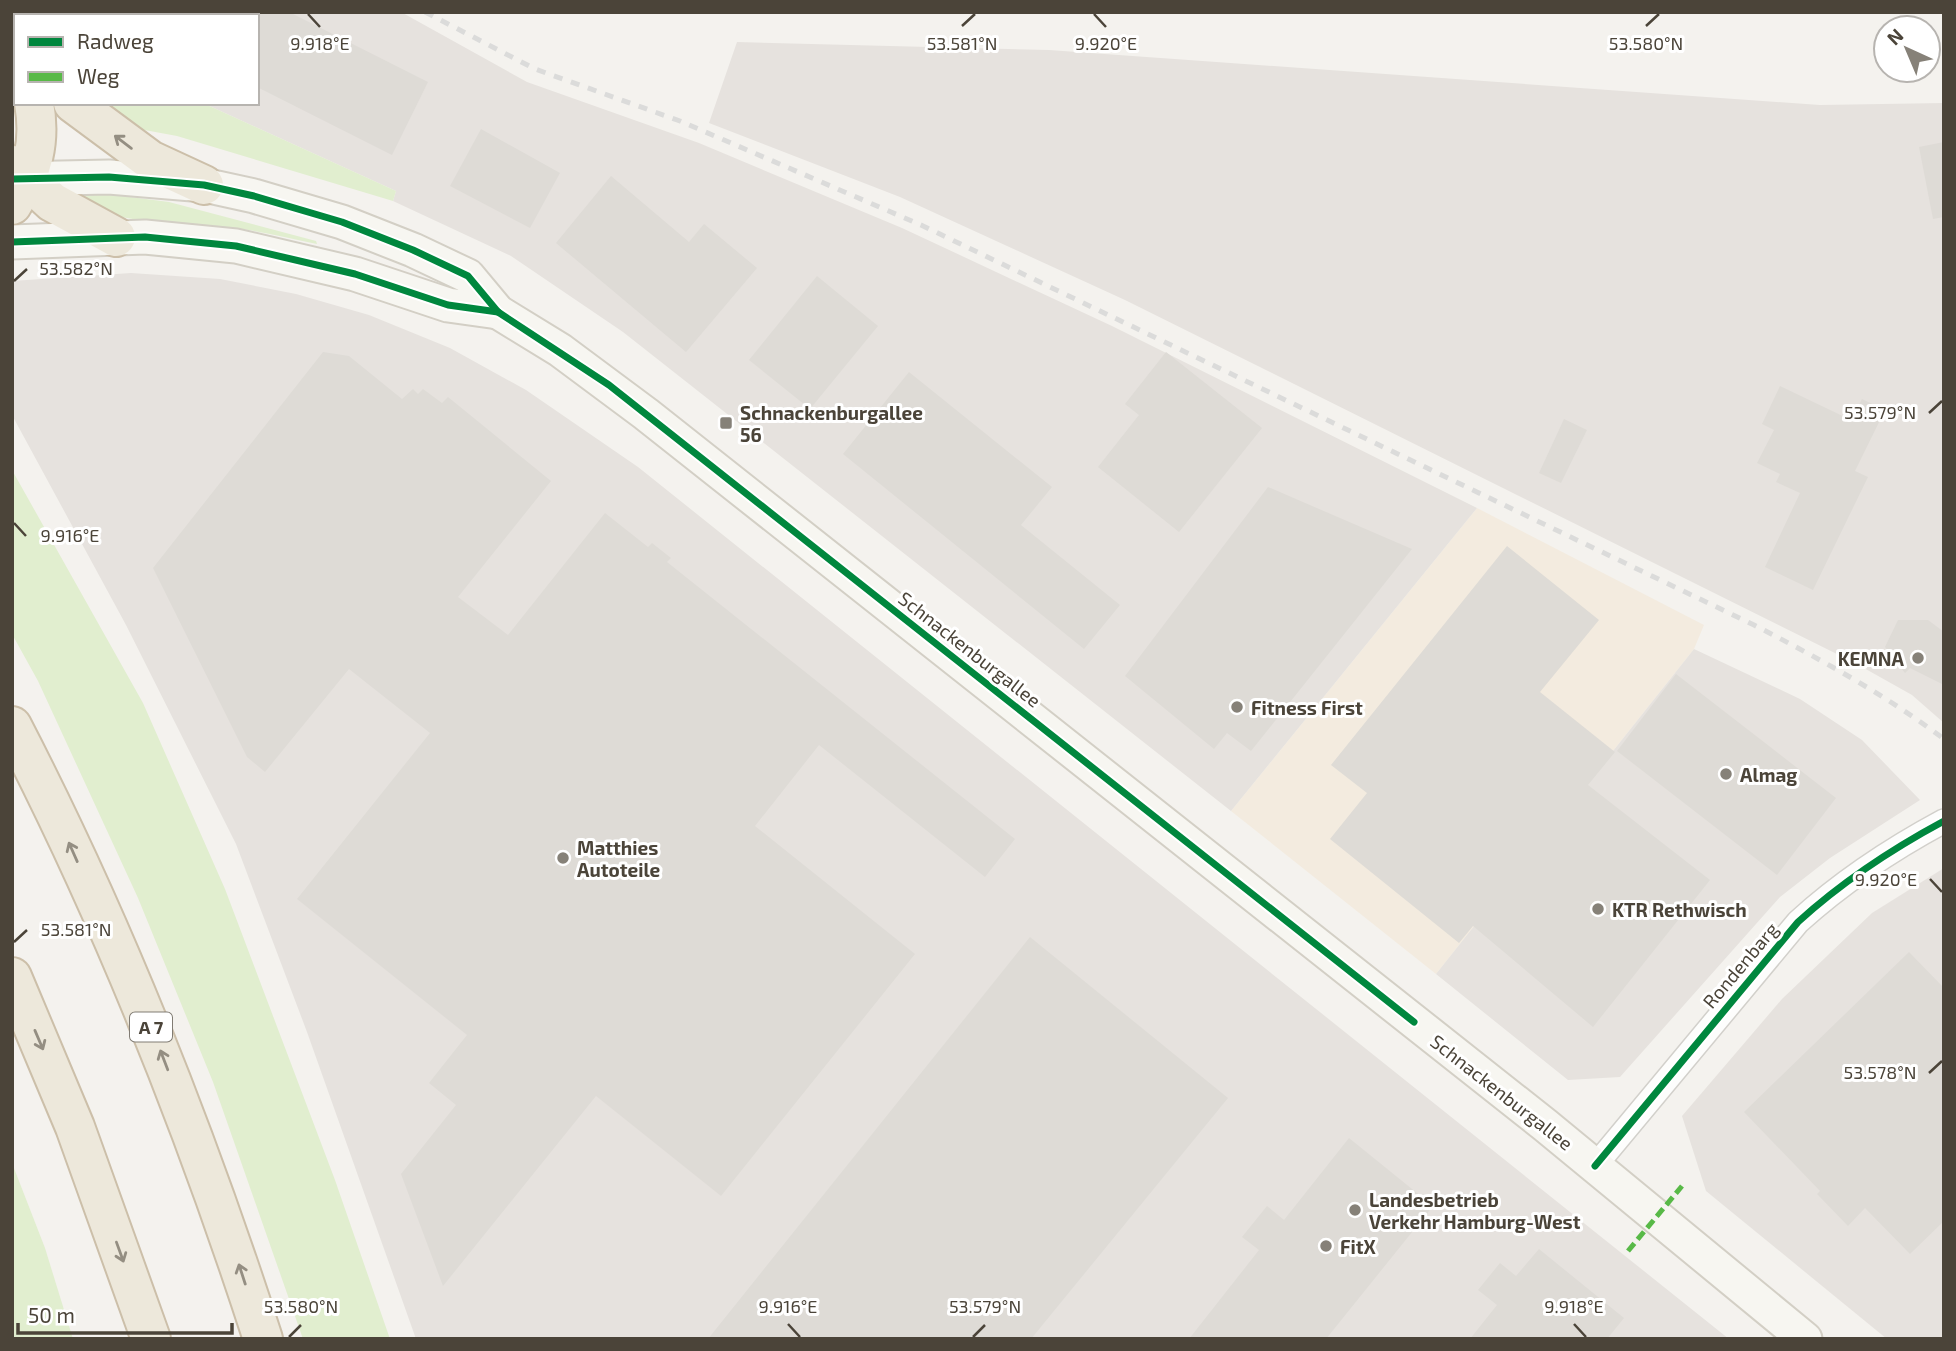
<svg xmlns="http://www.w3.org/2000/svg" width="1956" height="1351" font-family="'Exo 2',sans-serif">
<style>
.commercial{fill:#f3ebdf}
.industrial{fill:#e6e2de}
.green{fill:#e1eecf}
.building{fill:#dedbd6}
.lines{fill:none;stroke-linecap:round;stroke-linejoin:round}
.minor-casing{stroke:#d2d0cb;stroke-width:26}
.secondary-casing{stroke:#d3cfc5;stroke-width:37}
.motorway-casing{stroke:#ccbfa9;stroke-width:42}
.minor{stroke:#fdfdfc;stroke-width:23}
.secondary{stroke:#f7f6f1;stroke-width:33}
.motorway{stroke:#ede8db;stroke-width:38}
.rail{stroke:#dbdbda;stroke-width:5;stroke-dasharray:9 9;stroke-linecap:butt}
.quiet{stroke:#58b947;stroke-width:5;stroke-dasharray:10 5;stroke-linecap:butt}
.cycleway-casing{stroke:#fff;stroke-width:11}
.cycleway{stroke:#00873e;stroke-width:7}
.oneway{stroke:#948e82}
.ticks{fill:none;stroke:#4b4439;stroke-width:2.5}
.poi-dot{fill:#868178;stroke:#fff;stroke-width:2.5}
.labels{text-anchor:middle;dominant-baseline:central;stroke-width:6;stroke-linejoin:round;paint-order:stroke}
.shield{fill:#fff;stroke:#817c74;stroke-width:2}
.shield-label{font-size:18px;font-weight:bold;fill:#4b4439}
.poi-label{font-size:19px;font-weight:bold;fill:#4b4439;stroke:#fff;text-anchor:start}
.street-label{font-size:19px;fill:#4b4439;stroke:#fff}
.ticks-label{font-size:18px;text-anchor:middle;fill:#4b4439;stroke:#fff;stroke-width:6;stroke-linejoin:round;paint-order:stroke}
</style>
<rect width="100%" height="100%" fill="#f4f2ee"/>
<polygon class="commercial" points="1477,508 1704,625 1694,649 1436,974 1231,811"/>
<g class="industrial">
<polygon points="46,12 401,12 527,82 699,143 902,228 1112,326 1477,508 1231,811 623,332 511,256 393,201 396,191 203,103 257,103 257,16 48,16"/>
<polygon points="737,42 1049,50 1820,105 1944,103 1944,723 1912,695 1855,663 1125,300 900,197 709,123"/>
<polygon points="131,273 220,279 296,294 369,315 450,348 526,390 638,467 1729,1339 416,1339 307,1032 236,844 126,625 12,415 12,281"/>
<polygon points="1694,649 1800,699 1862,740 1920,800 1830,858 1780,897 1620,1077 1568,1080 1436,974"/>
<polygon points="1944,868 1944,1339 1887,1339 1706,1191 1682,1116 1782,999 1872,913"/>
</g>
<g class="green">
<polygon points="104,103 203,103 396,191 393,201 177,136 139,129"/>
<path d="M107,194L169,202L316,241L317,244C287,238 256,230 226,227C181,221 109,227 74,196Z"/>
<polygon points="12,470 143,703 225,889 335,1180 390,1339 303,1339 213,1082 138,898 38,681 12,634"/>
<polygon points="12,1163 45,1248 73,1339 12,1339"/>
</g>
<g class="building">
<polygon points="257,12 289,12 428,82 392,155 257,87"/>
<polygon points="481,129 560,173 530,228 450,186"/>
<polygon points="1944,142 1944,217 1933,219 1919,147"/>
<polygon points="611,176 689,242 704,224 757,268 686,352 556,243"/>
<polygon points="817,276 878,326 810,409 749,360"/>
<polygon points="323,352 349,356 402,399 413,389 418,394 423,389 442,403 448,397 551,481 458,597 508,635 605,513 648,547 652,543 671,558 667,562 1015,839 985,877 819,745 755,826 915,954 721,1196 596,1096 443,1286 401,1174 456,1105 429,1083 467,1035 297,899 430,733 349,669 265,772 247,757 153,568"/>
<polygon points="1166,352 1262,428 1179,532 1098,467 1139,415 1125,404"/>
<polygon points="909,372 1052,487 1021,525 1120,605 1084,649 843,454"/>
<polygon points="1780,386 1851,420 1862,399 1885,410 1855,471 1868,477 1813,590 1765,567 1800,493 1776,482 1780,474 1757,463 1774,430 1762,424"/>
<polygon points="1564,419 1587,430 1561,483 1539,473"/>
<polygon points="1268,487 1412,549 1251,751 1227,733 1214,749 1125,676"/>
<polygon points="1507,546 1599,620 1540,692 1615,752 1588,785 1710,880 1593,1027 1473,926 1459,943 1330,839 1367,793 1331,765"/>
<polygon points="1898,620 1928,620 1944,632 1944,685 1910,668 1905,673 1885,647"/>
<polygon points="1676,674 1836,798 1777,875 1617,751"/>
<polygon points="1030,937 1228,1098 1031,1339 708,1339"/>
<polygon points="1909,952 1944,988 1944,1221 1910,1254 1865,1208 1848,1226 1817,1194 1820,1191 1744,1112"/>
<polygon points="1349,1138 1433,1206 1326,1339 1189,1339 1259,1250 1242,1237 1267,1206 1284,1220"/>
<polygon points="1539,1249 1624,1318 1607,1339 1470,1339 1497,1305 1478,1290 1500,1263 1516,1276"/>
</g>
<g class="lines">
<g class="minor-casing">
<path id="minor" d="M1595,1166L1798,922C1843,881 1890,850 1944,821"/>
</g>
<g class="secondary-casing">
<g id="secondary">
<polyline points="12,179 109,177 204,185 254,196 342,222 413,250 468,276 498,312 560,350 646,414 1545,1125 1805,1339"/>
<polyline points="12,242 145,237 236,246 355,274 448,305 498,312"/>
</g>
</g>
<g class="motorway-casing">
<g id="motorway">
<polyline points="12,55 16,60"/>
<polyline points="73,103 150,160 204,185"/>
<polyline points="12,165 52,202 116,237"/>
<path d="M12,205C33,172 41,141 34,103"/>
<path d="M12,726C114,923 195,1129 263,1339"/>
<polyline points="12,977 75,1127 151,1339"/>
</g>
</g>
<use href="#minor" class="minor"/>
<use href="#secondary" class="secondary"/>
<use href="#motorway" class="motorway"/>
<path class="rail" d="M425,12L535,69L680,121L921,225L1754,625C1820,659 1884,694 1944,739"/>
<polyline class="quiet" points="1628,1251 1682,1186"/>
<g class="cycleway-casing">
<g id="cycleway">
<polyline points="12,179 109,177 204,185 254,196 342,222 413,250 468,276 498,312 609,385 1414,1022"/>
<polyline points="12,242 145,237 236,246 355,274 448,305 498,312"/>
<path d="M1595,1166L1798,922C1843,881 1890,850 1944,821"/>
</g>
</g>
<use href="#cycleway" class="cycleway"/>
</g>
<defs><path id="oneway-shaft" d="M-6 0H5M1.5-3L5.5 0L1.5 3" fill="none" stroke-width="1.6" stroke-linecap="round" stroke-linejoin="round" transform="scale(1.75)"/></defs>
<g class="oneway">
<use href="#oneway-shaft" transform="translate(123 142) rotate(-143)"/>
<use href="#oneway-shaft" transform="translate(73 852) rotate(-114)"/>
<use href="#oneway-shaft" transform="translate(39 1040) rotate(67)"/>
<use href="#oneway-shaft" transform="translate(164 1060) rotate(-111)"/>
<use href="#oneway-shaft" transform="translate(120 1252) rotate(70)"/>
<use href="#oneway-shaft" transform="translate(242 1274) rotate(-108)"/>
</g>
<path class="ticks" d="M308,14L320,27M1094,14L1106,27M962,26L975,14M1646,26L1659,14M14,281L27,269M1929,413L1942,401M14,523L26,536M1930,879L1942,892M14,942L27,930M1929,1073L1942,1061M788,1324L800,1337M1574,1324L1586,1337M289,1337L301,1325M973,1337L985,1325"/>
<g class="poi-dot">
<rect x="719" y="416" width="14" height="14" rx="3.5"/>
<circle cx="1918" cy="658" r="7"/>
<circle cx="1237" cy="707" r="7"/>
<circle cx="1726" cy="774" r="7"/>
<circle cx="563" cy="858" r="7"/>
<circle cx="1598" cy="909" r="7"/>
<circle cx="1355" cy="1210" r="7"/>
<circle cx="1326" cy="1246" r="7"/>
</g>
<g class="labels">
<rect class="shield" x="130" y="1012.5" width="42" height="29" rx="5"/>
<g class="shield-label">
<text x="151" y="1027">A 7</text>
</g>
<g class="poi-label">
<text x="740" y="412">Schnackenburgallee<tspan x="740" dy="22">56</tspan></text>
<text x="1904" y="658" text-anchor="end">KEMNA</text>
<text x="1251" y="707">Fitness First</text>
<text x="1740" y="774">Almag</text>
<text x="577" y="847">Matthies<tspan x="577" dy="22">Autoteile</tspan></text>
<text x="1612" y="909">KTR Rethwisch</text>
<text x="1369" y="1199">Landesbetrieb<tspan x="1369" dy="22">Verkehr Hamburg-West</tspan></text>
<text x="1340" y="1246">FitX</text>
</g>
<g class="street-label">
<text transform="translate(970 649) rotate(38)">Schnackenburgallee</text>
<text transform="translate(1740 965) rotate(-50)">Rondenbarg</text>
<text transform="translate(1502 1092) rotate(38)">Schnackenburgallee</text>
</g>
</g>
<g class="ticks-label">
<text x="962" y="50">53.581°N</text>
<text x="1646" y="50">53.580°N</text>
<text x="320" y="50">9.918°E</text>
<text x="1106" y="50">9.920°E</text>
<text x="76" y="275">53.582°N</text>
<text x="1880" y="419">53.579°N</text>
<text x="70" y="542">9.916°E</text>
<text x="1886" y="886">9.920°E</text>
<text x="76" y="936">53.581°N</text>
<text x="1880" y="1079">53.578°N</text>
<text x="788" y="1313">9.916°E</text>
<text x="1574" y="1313">9.918°E</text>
<text x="301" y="1313">53.580°N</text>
<text x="985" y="1313">53.579°N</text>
</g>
<rect width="1956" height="1351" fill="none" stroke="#4b4439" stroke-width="28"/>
<rect x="14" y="14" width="245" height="91" fill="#ffffff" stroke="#b7b4b0" stroke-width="2"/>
<rect x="28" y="37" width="35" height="10" fill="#00873e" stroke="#b7b4b0" stroke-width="2"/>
<text x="77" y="49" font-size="21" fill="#4b4439">Radweg</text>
<rect x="28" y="72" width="35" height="10" fill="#58b947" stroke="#b7b4b0" stroke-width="2"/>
<text x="77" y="84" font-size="21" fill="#4b4439">Weg</text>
<g transform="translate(1907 49) rotate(316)"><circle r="33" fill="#ffffff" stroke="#b7b4b0" stroke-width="2"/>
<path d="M0-5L12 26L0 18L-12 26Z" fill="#868178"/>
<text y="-10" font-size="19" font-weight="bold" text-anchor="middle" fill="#4b4439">N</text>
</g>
<path d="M18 1323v10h214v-10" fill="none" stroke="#4b4439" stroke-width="3.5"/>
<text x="28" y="1323" font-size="21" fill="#4b4439" stroke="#ffffff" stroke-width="5" paint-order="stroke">50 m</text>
</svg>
